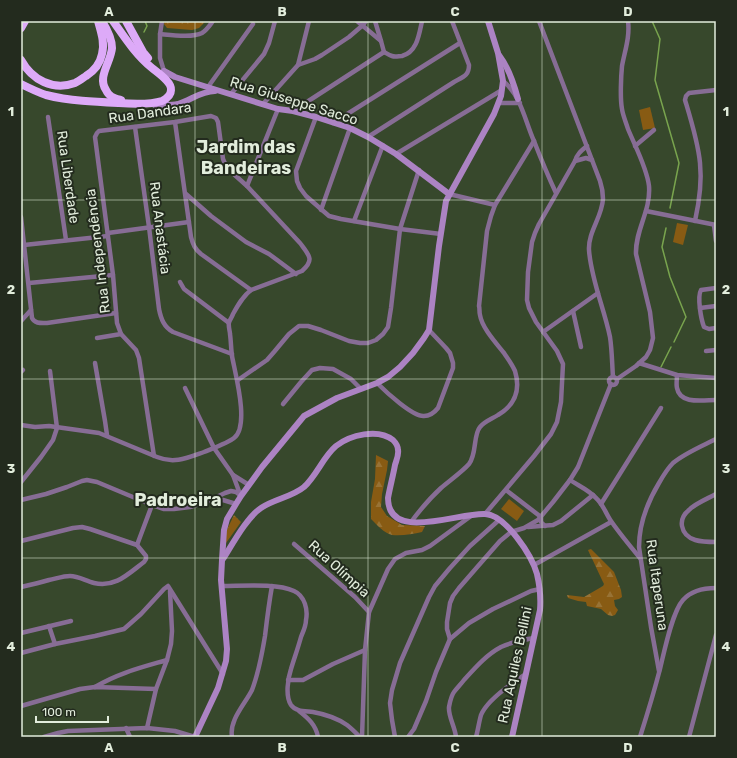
<svg xmlns="http://www.w3.org/2000/svg" width="737" height="758" font-family="Rubik,sans-serif">
<style>
.forest{fill:url(#forest-firs)}
.park{fill:url(#park-crowns)}
.pitch{fill:#885b13}
.lines{fill:none;stroke-linecap:round;stroke-linejoin:round}
.stream{stroke:#79a44e;stroke-width:1.5}
.street{stroke:#876d95;stroke-width:4.5}
.secondary{stroke:#ac83c3;stroke-width:6}
.highway{stroke:#ddaaf8;stroke-width:8}
.grid{fill:none;stroke:#e2eddc;stroke-width:1;stroke-opacity:0.55}
.labels{text-anchor:middle;dominant-baseline:central;stroke-width:4;stroke-linejoin:round;paint-order:stroke}
.street-label{font-size:14px;fill:#e2eddc;stroke:#232b1e}
.district-label{font-size:18px;font-weight:bold;fill:#e2eddc;stroke:#232b1e}
.neatline{fill:none;stroke:#e2eddc;stroke-width:1.5}
.grid-label{font-size:13px;text-anchor:middle;font-weight:bold;fill:#e2eddc}
</style>
<defs>
<pattern id="forest-firs" width="22" height="20" patternUnits="userSpaceOnUse"><rect width="22" height="20" fill="#885b13"/><path d="M5 1l3.5 6h-7zM16 11l3.5 6h-7z" fill="#987335"/></pattern>
<pattern id="park-crowns" width="20" height="18" patternUnits="userSpaceOnUse"><rect width="20" height="18" fill="#885b13"/><path d="M2 6a3 3 0 1 1 6 0M12 15a3 3 0 1 1 6 0" fill="none" stroke="#987335"/></pattern>
</defs>
<rect width="100%" height="100%" fill="#37482c"/>
<g class="forest">
<path d="M376,455L388,461L387,470L382,494L381,507L387,516L402,525L425,526L422,532C413,534 402,536 392,535C384,533 377,525 371,519V502L375,479Z"/>
<polygon points="591,549 614,572 621,590 622,597 619,599 614,600 615,606 618,610 615,615 612,616 608,615 601,609 587,606 586,602 578,601 568,598 567,595 584,597 603,586 604,584 602,580 588,550"/>
</g>
<g class="park">
<polygon points="165,21 206,21 199,28 192,30 167,28 164,24"/>
<path d="M234,515L241,522L226,543C223,534 230,524 234,515Z"/>
</g>
<g class="pitch">
<polygon points="650,107 655,128 643,130 639,110"/>
<polygon points="677,223 688,225 683,245 673,242"/>
<polygon points="509,499 524,511 517,521 501,509"/>
</g>
<g class="lines">
<g class="stream">
<polyline points="652,21 660,39 655,80 679,163 670,208"/>
<polyline points="144,32 147,26 145,21"/>
<polyline points="666,228 662,247 670,277 686,317 674,342"/>
<polyline points="661,367 671,347"/>
</g>
<g class="street">
<polyline points="162,21 160,34 160,58 164,71"/>
<polyline points="357,21 381,41 384,52"/>
<polyline points="375,21 381,41"/>
<path d="M539,21L600,181C602,187 603,193 603,199C602,217 588,232 589,250C591,279 604,308 610,337C612,350 612,363 613,377"/>
<path d="M160,34C171,35 193,38 202,33C207,30 210,25 213,21"/>
<path d="M384,52C386,53 389,55 392,56C395,57 399,56 402,56C417,52 419,35 422,21"/>
<polyline points="298,65 309,21"/>
<path d="M503,81C521,95 525,121 534,141C541,159 548,176 556,193"/>
<polyline points="208,87 253,24"/>
<polyline points="231,94 264,54 269,43 275,21"/>
<polyline points="499,103 520,103"/>
<polyline points="263,104 298,65 315,59 322,55 349,37 363,25 366,21"/>
<polyline points="293,111 384,52"/>
<polyline points="48,117 66,240"/>
<polyline points="316,117 299,163 296,171 297,181 300,188 306,196 329,216 341,219 400,229 441,234"/>
<path d="M175,122L191,237C193,245 195,249 201,254L251,290"/>
<polyline points="333,123 460,43"/>
<path d="M135,127L149,227L159,309C161,319 164,327 173,332L232,354"/>
<path d="M368,137L454,82C463,77 469,76 469,65L452,21"/>
<polyline points="635,146 654,130"/>
<polyline points="396,154 502,90"/>
<polyline points="575,161 586,158 592,160"/>
<polyline points="247,186 278,109"/>
<polyline points="186,194 211,216 246,242 269,254 296,274"/>
<polyline points="449,194 495,205"/>
<polyline points="321,210 350,128"/>
<polyline points="646,211 716,225"/>
<path d="M21,217L32,318C35,324 41,323 47,323L116,313"/>
<polyline points="354,221 383,145"/>
<path d="M695,221C699,203 702,182 700,163C698,142 691,120 685,100L686,96L689,93L716,90"/>
<polyline points="714,225 716,241"/>
<polyline points="108,233 189,222"/>
<polyline points="24,245 108,236"/>
<polyline points="180,282 184,289 229,323"/>
<polyline points="29,283 113,275"/>
<path d="M716,288L701,290C697,297 701,319 704,327L709,329L716,328"/>
<polyline points="700,308 716,306"/>
<polyline points="573,311 581,347"/>
<polyline points="21,321 31,310"/>
<polyline points="543,332 598,293"/>
<polyline points="97,338 121,334"/>
<polyline points="706,351 716,350"/>
<polyline points="95,363 105,421 107,435"/>
<polyline points="639,363 677,375 716,378"/>
<polyline points="21,372 23,370"/>
<path d="M677,375C677,379 676,384 677,388C680,405 704,400 716,400"/>
<circle cx="613" cy="381" r="4"/>
<path d="M617,379L636,366L646,357L650,350L653,338L650,312L636,254C635,230 651,211 649,186C647,168 635,146 628,129C626,122 623,116 622,109C620,99 621,76 622,66C625,50 630,37 628,21"/>
<polyline points="238,380 267,360 274,352 289,334 299,326 308,326 321,330 349,341 360,343 368,343 376,340 383,334 388,327 391,308 400,229 419,170"/>
<path d="M377,383C386,392 413,417 424,416C430,416 434,413 438,408L453,368V363L450,353L446,348L429,330"/>
<polyline points="185,388 214,448 233,475 240,494"/>
<polyline points="283,404 301,382 312,370 320,368 333,369 351,379 361,389"/>
<path d="M21,425L35,427L49,426L99,433L157,457C174,464 187,458 204,452C211,449 228,443 234,438C250,426 235,373 232,356C231,349 231,341 230,334C230,331 228,326 229,322C230,320 232,317 233,314C238,305 243,296 251,290L302,271C315,260 309,255 300,243L247,186L227,168L223,159L218,122L216,118L211,116L175,122L99,131L97,133L95,137L113,275L117,323L121,334L136,350L139,358L154,456"/>
<polyline points="233,475 249,485"/>
<path d="M570,480C579,486 589,490 596,498C603,504 606,514 611,521C620,534 630,546 640,558"/>
<polyline points="21,482 41,457 53,440 57,428 50,371"/>
<polyline points="506,490 541,517 541,522 545,526"/>
<path d="M716,494C707,499 696,503 689,510C684,514 681,520 682,526C685,542 703,542 716,542"/>
<polyline points="21,500 46,494 67,487 82,481 87,480 97,482 152,505 164,509 174,509 190,507 208,501 225,493 231,491 236,492 241,496"/>
<polyline points="210,501 223,500 236,504"/>
<polyline points="601,504 661,408"/>
<path d="M485,514L534,456L551,434L557,422L561,402L563,364L557,351L536,322L529,308L527,300L528,272L532,242L535,233L539,224L575,161C577,154 581,151 587,146"/>
<path d="M411,522C420,510 429,499 441,488C449,481 462,472 469,464C477,454 473,435 480,427C485,421 492,419 498,415C515,405 521,391 515,371C512,364 508,359 504,353C496,343 482,328 480,315C479,312 480,309 479,306L487,231L491,216L495,205L534,141"/>
<polyline points="528,527 553,525 561,521 593,495"/>
<path d="M21,541L73,528L82,527L90,529L137,545L146,556V559L144,562C128,574 115,588 94,583C86,581 78,576 70,576C63,576 55,579 49,580C39,583 30,585 21,587"/>
<polyline points="294,544 355,597 369,612"/>
<polyline points="137,545 152,505"/>
<polyline points="534,565 611,522"/>
<path d="M222,586C242,586 277,583 294,591C305,596 308,610 306,620C306,626 303,632 301,637C298,648 294,659 291,669C288,678 285,696 291,705C296,712 305,711 313,712C324,714 337,718 347,725C351,728 356,733 360,737"/>
<polyline points="49,626 55,644"/>
<polyline points="21,633 71,621"/>
<polyline points="450,639 447,629 447,622 450,603 453,596 459,588 479,565 500,541 511,532 524,528 538,520 553,502 570,480 578,467 611,384"/>
<polyline points="21,653 55,644 95,636 124,629 141,614 164,589 168,586 223,674"/>
<path d="M659,671L651,627L639,547C639,524 647,503 659,483C663,476 667,469 673,463C685,453 702,446 716,439"/>
<polyline points="288,680 303,680 333,664 365,650"/>
<path d="M95,687C118,673 143,667 167,660"/>
<polyline points="21,706 80,689 95,687 156,689"/>
<path d="M299,711C308,718 316,725 318,737"/>
<polyline points="126,728 130,737"/>
<polyline points="147,728 156,689 167,660 171,644 172,631 170,591"/>
<polyline points="44,737 58,733 68,731 147,728 175,731 195,737"/>
<path d="M232,737C229,720 245,704 252,690C259,672 262,654 265,636C267,619 269,603 272,586"/>
<polyline points="362,737 365,650 369,612 388,569 395,559 406,553 422,550 430,546 471,516"/>
<polyline points="395,737 392,720 390,703 392,690 400,663 429,597 435,586 450,568 470,546 499,520"/>
<polyline points="408,737 414,729 426,701 436,672 450,639 469,623 493,609 531,591 540,589"/>
<path d="M456,737C455,727 448,716 449,707C450,702 451,696 454,692C457,688 461,684 464,680C475,668 486,655 501,647C512,642 522,640 534,638"/>
<path d="M476,737C478,730 479,722 481,715C487,700 512,683 526,674"/>
<path d="M640,737C647,715 654,692 660,669C664,653 672,612 683,600C691,591 704,588 716,588"/>
<polyline points="689,737 716,635"/>
</g>
<g class="secondary">
<path d="M499,55C509,68 514,84 518,99"/>
<polyline points="164,71 175,77 220,91 278,109 293,111 316,117 350,128 368,137 396,154 449,194"/>
<path d="M155,105C163,105 170,106 178,104C191,100 201,91 215,91"/>
<path d="M223,559C232,545 247,517 261,508C274,499 292,497 304,487C317,475 323,457 336,446C350,435 378,428 393,440C396,443 398,446 398,450C399,455 396,461 395,465C393,476 390,487 388,498C388,543 460,512 485,514C506,515 532,556 537,574C540,587 541,598 540,610L512,737"/>
<polyline points="195,737 218,688 226,661 227,649 221,580 222,560 224,530 227,519 236,504 241,496 262,467 304,416 337,398 377,383 388,377 400,367 413,353 424,338 429,330 439,246 446,201 494,114 501,96 503,81 498,53 488,21"/>
</g>
<g class="highway">
<path d="M102,21C107,29 112,38 112,48C111,62 97,77 106,90C109,97 114,98 121,100"/>
<polyline points="126,21 143,52 148,58"/>
<polyline points="21,28 25,21"/>
<path d="M21,60C32,80 53,91 75,83C79,81 83,78 86,76C94,71 100,64 102,54C105,43 101,32 98,21"/>
<path d="M21,84C29,88 37,92 46,95C70,101 95,102 119,103C133,104 149,105 162,101C166,99 171,95 171,90C172,82 158,73 152,68C136,55 125,38 113,21"/>
</g>
</g>
<path class="grid" d="M195,21V737M368,21V737M542,21V737M21,200H716M21,379H716M21,558H716"/>
<g class="labels">
<g class="street-label">
<text transform="translate(294 101) rotate(17)">Rua Giuseppe Sacco</text>
<text transform="translate(150 113) rotate(-8)">Rua Dandara</text>
<text transform="translate(68 177) rotate(82)">Rua Liberdade</text>
<text transform="translate(160 228) rotate(83)">Rua Anastácia</text>
<text transform="translate(98 251) rotate(-97)">Rua Independência</text>
<text transform="translate(339 569) rotate(42)">Rua Olímpia</text>
<text transform="translate(657 585) rotate(82)">Rua Itaperuna</text>
<text transform="translate(515 665) rotate(-78)">Rua Aquiles Bellini</text>
</g>
<g class="district-label">
<text x="246" y="147">Jardim das<tspan x="246" dy="21">Bandeiras</tspan></text>
<text x="178" y="500">Padroeira</text>
</g>
</g>
<rect width="737" height="758" fill="none" stroke="#232b1e" stroke-width="44"/>
<path d="M36 716v6h72v-6" fill="none" stroke="#e2eddc" stroke-width="2"/>
<text x="42" y="716" font-size="12" fill="#e2eddc" stroke="#232b1e" stroke-width="3" paint-order="stroke">100 m</text>
<rect x="22" y="22" width="693" height="714" class="neatline"/>
<g class="grid-label">
<text x="109" y="16">A</text>
<text x="282" y="16">B</text>
<text x="455" y="16">C</text>
<text x="628" y="16">D</text>
<text x="11" y="116">1</text>
<text x="726" y="116">1</text>
<text x="11" y="294">2</text>
<text x="726" y="294">2</text>
<text x="11" y="473">3</text>
<text x="726" y="473">3</text>
<text x="11" y="651">4</text>
<text x="726" y="651">4</text>
<text x="109" y="752">A</text>
<text x="282" y="752">B</text>
<text x="455" y="752">C</text>
<text x="628" y="752">D</text>
</g>
</svg>
